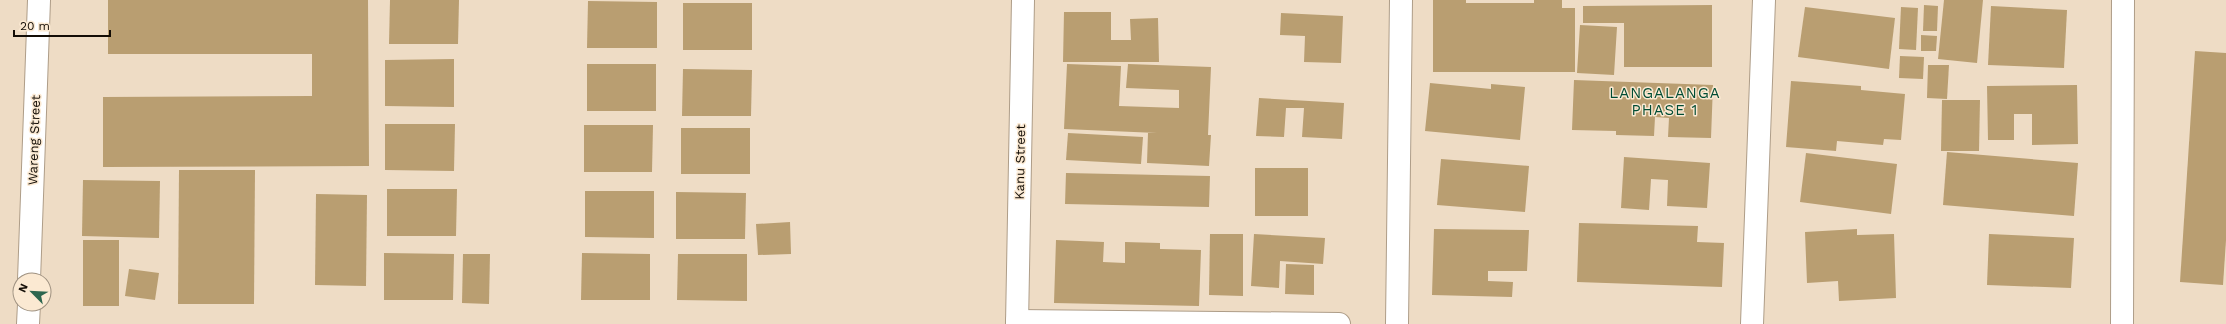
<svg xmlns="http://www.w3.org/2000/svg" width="2226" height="324" font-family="'Work Sans',sans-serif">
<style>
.building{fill:#b99e71}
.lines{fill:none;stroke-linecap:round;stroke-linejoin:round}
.minor-casing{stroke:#ae9d88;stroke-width:24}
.minor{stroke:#fff;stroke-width:22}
.labels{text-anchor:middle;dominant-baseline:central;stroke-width:3;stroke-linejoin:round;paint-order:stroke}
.street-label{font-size:13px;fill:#130d06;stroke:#fbe9d2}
.quarter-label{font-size:15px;letter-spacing:1px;fill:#004c34;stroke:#fbe9d2}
</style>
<rect width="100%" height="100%" fill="#eedcc5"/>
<g class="building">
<polygon points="108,0 368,0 369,166 103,167 103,97 312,96 312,54 108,54"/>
<polygon points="390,0 459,0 458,44 389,44"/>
<polygon points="1433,0 1466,0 1466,3 1534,3 1534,0 1562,0 1562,8 1575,8 1575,72 1433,72"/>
<polygon points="1944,0 1983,0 1977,63 1938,59"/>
<polygon points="588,1 657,2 657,48 587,48"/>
<rect x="683" y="3" width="69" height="47"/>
<polygon points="1712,5 1712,67 1624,67 1624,23 1583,23 1583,6"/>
<polygon points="1924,5 1938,6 1937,31 1923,31"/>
<polygon points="1991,6 2067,10 2064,68 1988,65"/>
<polygon points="1805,7 1895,18 1889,69 1798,57"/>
<polygon points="1901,7 1918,8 1916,50 1899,49"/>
<polygon points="1064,12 1111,12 1111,40 1131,40 1130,19 1158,18 1159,62 1063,62"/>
<polygon points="1281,13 1343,16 1341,63 1304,62 1305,36 1280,35"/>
<polygon points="1580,25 1617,27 1614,75 1577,73"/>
<polygon points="1921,35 1937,36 1936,51 1921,51"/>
<polygon points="2195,51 2226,53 2226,240 2223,285 2180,282"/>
<polygon points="1900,56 1924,57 1923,79 1899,78"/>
<polygon points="454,59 454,107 385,106 385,60"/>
<rect x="587" y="64" width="69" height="47"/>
<polygon points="1067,64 1121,66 1119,106 1179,108 1179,90 1126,88 1128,64 1211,67 1208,135 1211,135 1209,166 1147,163 1148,133 1157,133 1064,129"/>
<polygon points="1928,65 1949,65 1947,99 1927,98"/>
<polygon points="683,69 752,70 751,116 682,116"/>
<polygon points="1574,80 1713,85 1711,138 1668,137 1669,118 1655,117 1654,136 1616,135 1616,131 1572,130"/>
<polygon points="1791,81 1861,86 1861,90 1905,94 1901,140 1884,139 1883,145 1837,141 1836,151 1786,147"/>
<polygon points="1430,83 1491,89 1491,84 1525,87 1520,140 1425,131"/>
<polygon points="2077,85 2078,144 2032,145 2032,114 2014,114 2014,140 1988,140 1987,86"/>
<polygon points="1259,98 1344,103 1342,139 1302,137 1304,108 1286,108 1284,137 1256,136"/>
<polygon points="1942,100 1980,100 1979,151 1941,151"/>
<polygon points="385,124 455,124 454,171 385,170"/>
<polygon points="584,125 653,125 652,172 584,172"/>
<rect x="681" y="128" width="69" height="46"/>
<polygon points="1068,133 1143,137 1141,164 1066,160"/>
<polygon points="1947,152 2078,163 2074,216 1943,205"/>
<polygon points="1806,153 1897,164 1891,214 1800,202"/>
<polygon points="1624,157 1710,163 1707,208 1667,206 1668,180 1651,179 1649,210 1621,208"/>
<polygon points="1441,159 1529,166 1525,212 1437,205"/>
<rect x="1255" y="168" width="53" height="48"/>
<polygon points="179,170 255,170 254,304 178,304"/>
<polygon points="1066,173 1210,176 1209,207 1065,204"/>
<polygon points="83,180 160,181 159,238 82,236"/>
<polygon points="387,189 457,189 456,236 387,236"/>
<polygon points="585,191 654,191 654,238 585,237"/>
<polygon points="676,192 746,193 745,239 676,239"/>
<polygon points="316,194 367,195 366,286 315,285"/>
<polygon points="790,222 791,254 758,255 756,224"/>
<polygon points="1579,223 1698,226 1697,242 1724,243 1722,287 1577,282"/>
<polygon points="1434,229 1529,230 1527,271 1488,271 1488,281 1513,282 1512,297 1432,295"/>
<polygon points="1857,229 1857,235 1894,234 1896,298 1839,301 1838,281 1807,283 1805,232"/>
<polygon points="1210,234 1243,234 1243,296 1209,295"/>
<polygon points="1254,234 1325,238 1323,264 1280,261 1279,288 1251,286"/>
<polygon points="1989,234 2074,238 2071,288 1987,285"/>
<rect x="83" y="240" width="36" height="66"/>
<polygon points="1056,240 1104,242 1103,262 1125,263 1125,242 1160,243 1160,249 1201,250 1199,306 1054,303"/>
<polygon points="384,253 454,254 453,300 384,300"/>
<polygon points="582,253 650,254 650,300 581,300"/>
<polygon points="463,254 490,254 489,304 462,303"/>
<polygon points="678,254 747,254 747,301 677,300"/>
<polygon points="1286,264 1314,265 1314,295 1285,294"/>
<polygon points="129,269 159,273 155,300 125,296"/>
</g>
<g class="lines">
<g class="minor-casing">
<g id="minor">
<polyline points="29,280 39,0"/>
<polyline points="1017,321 1339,324"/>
<polyline points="28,324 29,304"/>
<polyline points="1017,324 1023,0"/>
<polyline points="1397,324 1401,0"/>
<polyline points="1752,324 1764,0"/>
<polyline points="2122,324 2123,0"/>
</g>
</g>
<use href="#minor" class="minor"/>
</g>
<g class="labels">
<g class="street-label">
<text transform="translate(34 140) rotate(-88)">Wareng Street</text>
<text transform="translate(1020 162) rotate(-89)">Kanu Street</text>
</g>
<g class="quarter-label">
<text x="1665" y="93">LANGALANGA<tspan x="1665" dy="17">PHASE 1</tspan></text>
</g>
</g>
<g transform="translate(32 292) rotate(294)"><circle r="19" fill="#fbe9d2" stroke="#9e9180"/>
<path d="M0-3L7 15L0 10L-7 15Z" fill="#2d664f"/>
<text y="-6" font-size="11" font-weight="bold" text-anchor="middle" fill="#130d06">N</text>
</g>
<path d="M14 30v6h96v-6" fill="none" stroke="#130d06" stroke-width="2"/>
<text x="20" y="30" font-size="12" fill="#130d06" stroke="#fbe9d2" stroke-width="3" paint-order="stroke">20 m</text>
</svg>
